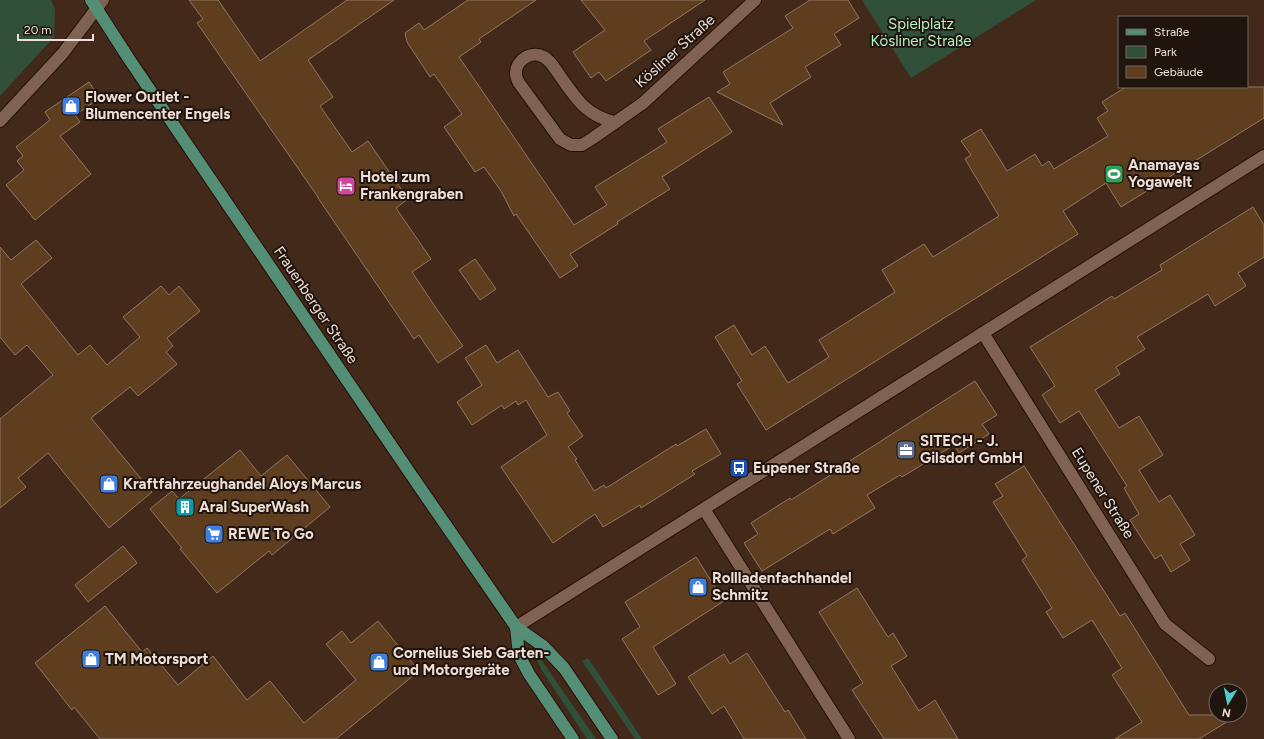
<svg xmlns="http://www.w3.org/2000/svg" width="1264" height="739" font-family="Figtree,sans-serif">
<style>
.green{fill:#305039}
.building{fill:#5e3e1f;stroke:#917761}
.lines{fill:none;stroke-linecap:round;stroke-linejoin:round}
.minor-casing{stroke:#281104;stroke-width:14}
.major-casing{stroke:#281104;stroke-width:14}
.minor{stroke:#7f6252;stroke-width:12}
.major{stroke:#548e77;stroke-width:12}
.labels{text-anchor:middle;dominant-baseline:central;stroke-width:4;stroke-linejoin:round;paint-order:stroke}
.park-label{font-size:15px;fill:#b2f3c2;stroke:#20150e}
.street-label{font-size:15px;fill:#f0dfd6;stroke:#20150e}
.poi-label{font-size:15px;font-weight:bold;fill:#f0dfd6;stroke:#20150e;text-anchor:start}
</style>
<rect width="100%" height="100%" fill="#42291a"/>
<g class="green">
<polygon points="0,0 51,0 55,9 54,37 0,96"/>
<polygon points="862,0 1036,0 911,78"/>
<polygon points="536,653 538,655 596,739 587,739 541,669 535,654"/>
<polygon points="588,658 642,739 635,739 582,661"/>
</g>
<g class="building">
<polygon points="189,0 218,0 260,61 347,0 394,0 308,60 333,97 320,106 352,152 368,141 408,199 396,208 431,259 412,272 438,311 463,346 438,363 419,335 414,339 318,198 318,197 197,23 203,19"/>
<polygon points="468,0 536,0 479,39 481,42 459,57 574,225 607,205 595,187 667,142 658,129 709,97 732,132 662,177 670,189 617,222 618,224 570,254 578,266 560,278 516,214 514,216 501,191 484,167 475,172 444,127 462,114 434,74 430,77 407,42 405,33 419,23 424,30"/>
<polygon points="581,0 705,0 644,41 651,50 606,81 599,72 591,78 573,52 605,30"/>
<polygon points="810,0 848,0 859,18 834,34 841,45 805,67 811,77 770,103 783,125 717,92 730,84 723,72 793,28 785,16"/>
<polygon points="89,82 100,98 75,115 80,122 60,136 91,174 35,220 6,185 24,170 17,161 23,156 16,147 50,120 45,112"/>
<polygon points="1126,87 1264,87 1264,118 1121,207 1106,183 1063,211 1078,234 766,430 737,384 742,381 715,337 734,325 752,355 765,346 788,383 829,357 819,340 895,292 882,270 924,244 933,257 999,216 965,159 971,155 961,141 981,129 1007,171 1035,154 1042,166 1049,161 1054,169 1108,136 1097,118 1108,111 1102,102"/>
<polygon points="1253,207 1264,225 1264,257 1238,273 1246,286 1215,306 1208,294 1137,337 1145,349 1116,367 1120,374 1095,390 1119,428 1139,416 1163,455 1139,470 1159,502 1170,495 1195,535 1180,544 1190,560 1171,572 1161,555 1155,559 1130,520 1139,514 1124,488 1127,486 1079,411 1060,423 1042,395 1055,386 1030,347 1112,296 1114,299 1162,270 1160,265"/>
<polygon points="36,240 52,258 21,284 78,355 90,345 107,365 140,337 123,317 161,286 169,295 179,286 200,311 167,338 173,346 166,352 177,364 138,396 130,387 91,418 152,492 109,528 48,453 18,478 26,487 0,508 0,419 53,375 27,345 15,355 0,337 0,247 11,260"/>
<polygon points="475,259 496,289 480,300 459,270"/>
<polygon points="486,345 497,363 518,350 548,397 558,392 570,411 567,413 583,436 568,447 577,459 575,460 594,491 604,485 606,488 676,444 677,446 706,429 721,454 692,471 695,474 641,508 640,505 603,527 595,514 553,543 501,467 547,435 526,400 518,405 516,401 504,409 502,405 472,425 457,402 482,385 465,358"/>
<polygon points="975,381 997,415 982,424 989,434 959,453 954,445 902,477 900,475 867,495 875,508 833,534 830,529 762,571 744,543 758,534 751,523 790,498 791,500 832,474 831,473"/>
<polygon points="240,450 261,476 287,455 330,507 272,555 269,551 217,593 180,549 182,548 150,509 172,491 179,499"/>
<polygon points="1024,466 1120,616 1125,613 1189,715 1238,715 1199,739 1115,739 1142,722 1112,675 1122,668 1092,620 1063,638 1046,612 1052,608 1022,560 1027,556 993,502 1003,496 995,484"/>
<polygon points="123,546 137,563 88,602 75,585"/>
<polygon points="696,557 724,601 653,647 676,684 658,695 622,639 640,627 625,602"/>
<polygon points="857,588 888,637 893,633 907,656 891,666 919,711 935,700 958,739 884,739 852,690 863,683 819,612"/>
<polygon points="105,606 142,652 147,648 178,685 213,656 247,700 270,681 304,723 356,680 326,644 342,631 351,643 378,621 419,671 336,739 100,739 74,707 72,710 35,663"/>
<polygon points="747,653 785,712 788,710 806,739 744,739 724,706 712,714 688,677 724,654 730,664"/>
</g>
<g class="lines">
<g class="minor-casing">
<g id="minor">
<polyline points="0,121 63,53 103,0"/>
<path d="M614,122C585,115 577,99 560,76C556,70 551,61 544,57C532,50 515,60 516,74C516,77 518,81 519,83L560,139L571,145H582L593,138L643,103L755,0"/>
<polyline points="983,333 1165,624 1209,659"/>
<polyline points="704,509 849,739"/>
<polyline points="516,627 1264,156"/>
</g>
</g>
<g class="major-casing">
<g id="major">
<polyline points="91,0 129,59 412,476 516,627 543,646 564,668 612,739"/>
<polyline points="516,627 519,655 529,674 573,739"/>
</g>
</g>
<use href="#minor" class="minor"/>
<use href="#major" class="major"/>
</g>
<defs>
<g id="shop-square" transform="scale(1)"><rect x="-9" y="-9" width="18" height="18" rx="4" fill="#3f7fe0" stroke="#20150e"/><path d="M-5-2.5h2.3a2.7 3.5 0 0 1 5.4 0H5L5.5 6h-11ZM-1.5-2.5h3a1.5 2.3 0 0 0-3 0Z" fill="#fff"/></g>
<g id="stadium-square" transform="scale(1)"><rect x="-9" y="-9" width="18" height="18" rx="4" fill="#2e9e5b" stroke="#20150e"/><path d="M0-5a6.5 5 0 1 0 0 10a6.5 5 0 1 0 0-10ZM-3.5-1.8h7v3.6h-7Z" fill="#fff"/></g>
<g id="hotel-square" transform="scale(1)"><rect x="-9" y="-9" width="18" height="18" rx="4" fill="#d1479c" stroke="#20150e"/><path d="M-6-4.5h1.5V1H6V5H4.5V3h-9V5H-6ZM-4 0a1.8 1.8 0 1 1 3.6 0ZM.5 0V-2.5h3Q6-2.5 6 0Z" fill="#fff"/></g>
<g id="office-square" transform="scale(1)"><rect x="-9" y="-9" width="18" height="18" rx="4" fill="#5c6f8a" stroke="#20150e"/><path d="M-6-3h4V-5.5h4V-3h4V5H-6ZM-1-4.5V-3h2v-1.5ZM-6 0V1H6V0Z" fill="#fff"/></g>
<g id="bus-square" transform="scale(1)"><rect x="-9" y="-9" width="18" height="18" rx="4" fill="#1a4fb4" stroke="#20150e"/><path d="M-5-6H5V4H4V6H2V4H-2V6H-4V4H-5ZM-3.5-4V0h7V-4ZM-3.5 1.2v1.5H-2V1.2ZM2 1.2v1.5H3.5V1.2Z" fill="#fff"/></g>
<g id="building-square" transform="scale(1)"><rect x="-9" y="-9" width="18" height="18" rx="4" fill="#0f9aa8" stroke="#20150e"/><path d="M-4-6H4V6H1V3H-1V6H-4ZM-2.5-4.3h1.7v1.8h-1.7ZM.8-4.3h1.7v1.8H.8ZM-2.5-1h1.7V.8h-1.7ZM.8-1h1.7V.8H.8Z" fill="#fff"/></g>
<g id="supermarket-square" transform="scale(1)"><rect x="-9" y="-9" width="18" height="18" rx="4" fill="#3f7fe0" stroke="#20150e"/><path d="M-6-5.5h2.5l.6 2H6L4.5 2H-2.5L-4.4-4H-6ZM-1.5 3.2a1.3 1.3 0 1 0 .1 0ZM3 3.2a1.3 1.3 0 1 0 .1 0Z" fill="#fff"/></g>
</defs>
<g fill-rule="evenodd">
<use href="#shop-square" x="71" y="106"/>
<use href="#stadium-square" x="1114" y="174"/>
<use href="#hotel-square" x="346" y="186"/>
<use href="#office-square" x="906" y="450"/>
<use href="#bus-square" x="739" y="468"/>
<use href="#shop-square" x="109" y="484"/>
<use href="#building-square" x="185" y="507"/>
<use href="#supermarket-square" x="214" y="534"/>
<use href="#shop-square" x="698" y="587"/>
<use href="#shop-square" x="91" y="659"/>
<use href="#shop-square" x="379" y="662"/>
</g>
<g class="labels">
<g class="park-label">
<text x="921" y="24">Spielplatz<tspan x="921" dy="17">Kösliner Straße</tspan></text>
</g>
<g class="street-label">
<text transform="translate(675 51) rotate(-42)">Kösliner Straße</text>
<text transform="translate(316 305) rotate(56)">Frauenberger Straße</text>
<text transform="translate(1103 493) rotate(58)">Eupener Straße</text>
</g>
<g class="poi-label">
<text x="85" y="97">Flower Outlet -<tspan x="85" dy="17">Blumencenter Engels</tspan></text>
<text x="1128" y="165">Anamayas<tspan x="1128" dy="17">Yogawelt</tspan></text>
<text x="360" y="177">Hotel zum<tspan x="360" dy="17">Frankengraben</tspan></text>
<text x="920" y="441">SITECH - J.<tspan x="920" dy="17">Gilsdorf GmbH</tspan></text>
<text x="753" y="468">Eupener Straße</text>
<text x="123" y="484">Kraftfahrzeughandel Aloys Marcus</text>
<text x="199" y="507">Aral SuperWash</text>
<text x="228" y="534">REWE To Go</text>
<text x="712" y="578">Rollladenfachhandel<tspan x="712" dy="17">Schmitz</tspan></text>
<text x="393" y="653">Cornelius Sieb Garten-<tspan x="393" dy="17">und Motorgeräte</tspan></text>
<text x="105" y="659">TM Motorsport</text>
</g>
</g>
<rect x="1118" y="16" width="130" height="72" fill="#20150e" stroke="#73665e"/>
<rect x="1126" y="29" width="20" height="6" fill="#548e77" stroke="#73665e"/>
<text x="1154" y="36" font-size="12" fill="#f0dfd6">Straße</text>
<rect x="1126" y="46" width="20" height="12" fill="#305039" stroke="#73665e"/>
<text x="1154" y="56" font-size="12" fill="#f0dfd6">Park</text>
<rect x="1126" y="66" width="20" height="12" fill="#5e3e1f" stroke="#73665e"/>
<text x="1154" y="76" font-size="12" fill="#f0dfd6">Gebäude</text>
<g transform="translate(1228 703) rotate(190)"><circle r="19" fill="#20150e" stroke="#73665e"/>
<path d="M0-3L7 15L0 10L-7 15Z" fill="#53cdcb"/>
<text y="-6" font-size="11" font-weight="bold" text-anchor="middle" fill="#f0dfd6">N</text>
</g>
<path d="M18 34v6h75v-6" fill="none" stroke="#f0dfd6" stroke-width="2"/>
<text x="24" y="34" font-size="12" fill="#f0dfd6" stroke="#20150e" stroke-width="3" paint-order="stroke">20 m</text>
</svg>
